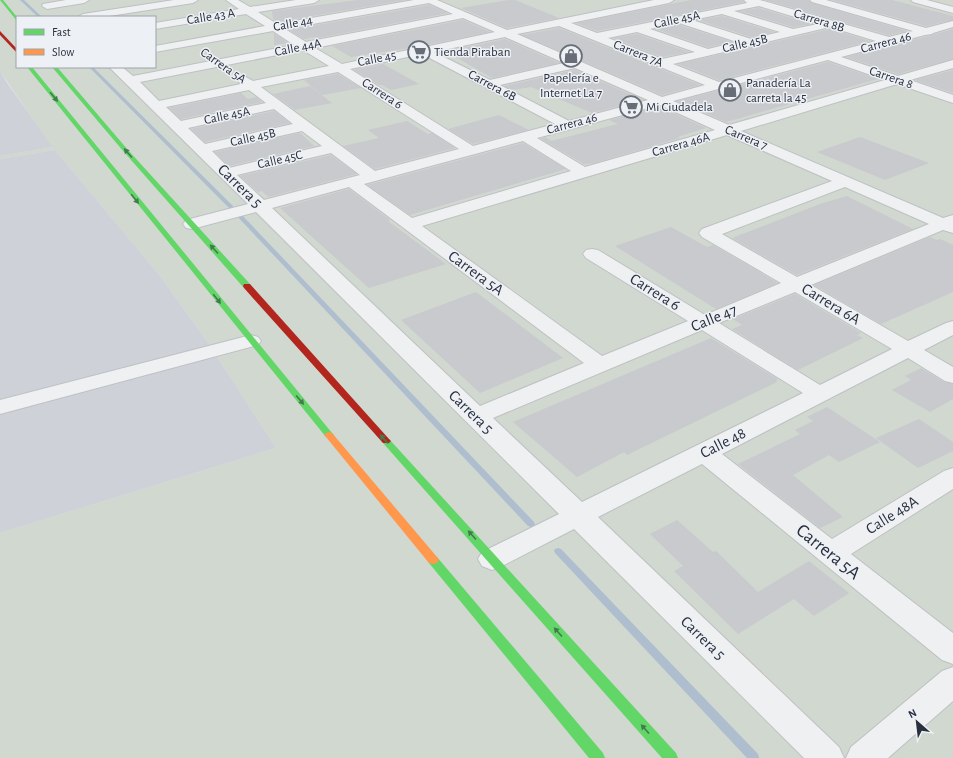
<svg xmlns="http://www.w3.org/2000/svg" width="953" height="758" font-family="'Alegreya Sans',sans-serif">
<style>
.built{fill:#ced1d8}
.green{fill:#d0d8d0;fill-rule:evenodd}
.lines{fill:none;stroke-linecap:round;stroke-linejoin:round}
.stream{fill:#afbecf;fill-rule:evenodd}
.building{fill:#c8cacd}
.street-casing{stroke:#bec0c3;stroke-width:2}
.street{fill:#eff0f1;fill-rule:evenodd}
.fast{fill:#63d668;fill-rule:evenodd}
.slow{fill:#ff974d;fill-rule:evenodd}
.jam{fill:#b3261e;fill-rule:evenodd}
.oneway{fill:#437a50}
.labels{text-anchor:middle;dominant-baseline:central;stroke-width:3;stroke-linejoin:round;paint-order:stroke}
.far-street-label{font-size:13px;fill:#282f3d;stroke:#edf0f5}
.far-poi-label{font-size:13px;fill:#282f3d;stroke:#edf0f5;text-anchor:start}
.street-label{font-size:16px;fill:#282f3d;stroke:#edf0f5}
.near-street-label{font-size:19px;fill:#282f3d;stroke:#edf0f5}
</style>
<rect width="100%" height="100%" fill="#e0e2e5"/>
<g class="built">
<polygon points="0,71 7,83 53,147 0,156"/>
<polygon points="55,150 161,277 209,344 276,448 0,533 0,159"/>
</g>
<path class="green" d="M0,0H953V758H0V533L276,448L209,344L161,277L55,150L0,159V156L52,147L0,71ZM17,17H155V67H17Z"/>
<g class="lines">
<g class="stream">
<polygon points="20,0 24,0 42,17 38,17"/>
<polygon points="89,67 93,67 233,206 233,208 229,208"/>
<polygon points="238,212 240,213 534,522 535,524 534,526 531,527 528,526 236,215 236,213"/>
<polygon points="558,548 561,549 758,754 759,758 747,758 555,553 554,551 555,549"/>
</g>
</g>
<g class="building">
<polygon points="358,0 405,0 277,22 273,19 272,11"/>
<polygon points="509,0 515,0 559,18 507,28 461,8"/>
<polygon points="691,0 742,0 744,2 597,31 576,23"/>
<polygon points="765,0 808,0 812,3 907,31 889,35"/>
<polygon points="832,0 892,0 953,16 953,20 926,26"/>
<polygon points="429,5 448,13 318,38 315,37 304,39 289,30"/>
<polygon points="759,8 812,24 793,27 740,11"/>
<polygon points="722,16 774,32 751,37 698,20"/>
<polygon points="463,20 490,32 426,45 417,43 412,44 410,48 351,57 332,46"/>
<polygon points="679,25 732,42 708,47 656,29"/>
<polygon points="559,28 700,85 662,95 522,35"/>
<polygon points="830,29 870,41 719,80 678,64"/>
<polygon points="953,29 953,59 898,74 846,57 932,35"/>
<polygon points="274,33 288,43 274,45"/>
<polygon points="637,34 689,52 662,57 613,38"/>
<polygon points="505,39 559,63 492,78 454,56 447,57 439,53"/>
<polygon points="828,62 878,79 726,122 678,101"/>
<polygon points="383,64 419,84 391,90 382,85 379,85 354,70"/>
<polygon points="575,70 643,100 592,113 531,87 513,90 504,86"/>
<polygon points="953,70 953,93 915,80"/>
<polygon points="338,74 361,88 322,95 304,80"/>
<polygon points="310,86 332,103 295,110 273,94"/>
<polygon points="241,93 248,99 256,97 262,102 181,119 169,108"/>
<polygon points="660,107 706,128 677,137 680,138 594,163 584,164 541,139 545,137 551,141 618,124 609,120"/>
<polygon points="274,111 290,123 205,142 191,129"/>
<polygon points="499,115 529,130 473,144 448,129"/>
<polygon points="407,121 428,134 432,133 455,148 375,169 343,146 379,138 368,130"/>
<polygon points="300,133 314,146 229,166 215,152"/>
<polygon points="860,137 929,163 885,180 817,152"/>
<polygon points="523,143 566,169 410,215 367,185"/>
<polygon points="331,155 357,174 268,197 262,191 258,192 240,176"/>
<polygon points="349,189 390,220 388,221 446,264 369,288 280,208"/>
<polygon points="847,196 913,229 797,275 732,238 820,204"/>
<polygon points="671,227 707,247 713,245 778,283 716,309 615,246"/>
<polygon points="930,237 937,240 940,239 953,245 953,292 881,324 814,285"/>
<polygon points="476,292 563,358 480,393 401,320"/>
<polygon points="795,294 861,333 857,335 863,338 798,370 732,329 742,325 733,319"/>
<polygon points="711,338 778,379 776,380 777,382 627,455 624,452 577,477 513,422"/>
<polygon points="921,368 944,382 953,384 953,399 930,412 892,390 911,380 905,376"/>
<polygon points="827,407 880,442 839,462 829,455 793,475 843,517 820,528 738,464 800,434 795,430 813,421 807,417"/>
<polygon points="919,419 953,442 953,451 918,468 876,438"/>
<polygon points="677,520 713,552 716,551 758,592 809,561 849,593 814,616 794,599 738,634 674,571 683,566 650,534"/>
</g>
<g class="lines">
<g class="street-casing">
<g id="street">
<polygon points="66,0 89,0 84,3 47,9 42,6 43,4"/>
<polygon points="174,0 198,0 193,3 103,17 78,17 83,14"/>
<path d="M226,0H238L250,7L296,0H319L314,3L258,12L277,24L414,0H437L507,30L654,0H674L669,3L571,23L597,33L747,3L744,0H760L889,37L913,31L812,2L810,0H826L926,28L953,21V27L933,33L932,34L925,35L841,57L898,76L953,60V68L910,80L953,95V103L897,84L741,131L943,218L953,215V233L943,230L811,285L908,341L946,323L953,321V335L924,350L953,367V383L945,381L908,358L722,454L832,539L944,471L953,468V489L851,554L953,633V664L942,660L702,464L598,517L839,747L844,758H804L574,529L502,566L492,570L482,566L478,559L482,552L559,514L256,212L192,229L186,228L183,224L186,220L248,204L109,67H122L133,76L294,45L273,31L155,52V46L265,26L246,14L155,29V23L239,9ZM429,3L453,14L306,42L285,29ZM759,6L818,24L793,29L734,11ZM722,14L780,32L751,39L692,20ZM463,18L495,32L425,47L417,44L413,45L411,47L413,49L342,64L315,48ZM679,23L737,42L708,49L650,29ZM559,26L705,85L662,97L517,34ZM830,27L876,41L719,82L673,64ZM637,32L695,52L662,59L608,38ZM505,37L564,63L490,80L434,52ZM303,50L329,66L253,81L242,75L238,76L236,79L241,84L159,101L140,82ZM422,54L555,124L473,146L350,69ZM828,60L885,80L729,125L673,101ZM575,68L648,100L569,121L500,85ZM338,72L459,149L375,171L261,87ZM249,90L266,103L181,121L166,107ZM660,105L715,130L585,167L537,138ZM274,109L293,124L205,144L188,128ZM302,131L322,146L229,168L212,151ZM727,135L832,181L702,229L699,233L702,237L781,283L705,315L598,250L592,249L586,250L583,254L586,258L688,321L602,356L422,226ZM523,141L571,171L412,218L364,184ZM331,153L360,175L264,200L237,175ZM349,187L584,363L480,406L272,208ZM845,187L929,224L797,277L722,234ZM795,292L892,349L820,385L719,323ZM702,330L803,393L582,502L493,418Z"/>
<polygon points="911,0 927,0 953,7 953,13 913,2"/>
<polygon points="251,335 258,337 261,341 258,345 0,414 0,400"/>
<polygon points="953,667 953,701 888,758 846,758 851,747 942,671"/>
</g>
</g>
<use href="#street" class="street"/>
<g class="fast">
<polygon points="0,0 3,0 17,17 17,21"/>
<polygon points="27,67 32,67 332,433 334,435 332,437 326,437"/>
<polygon points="52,67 57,67 128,150 250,284 251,286 250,288 244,288 124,152"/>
<polygon points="386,438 389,439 676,753 678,758 662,758 383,443 381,441"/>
<polygon points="433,556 437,557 603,753 605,758 589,758 429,563 427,560 429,557"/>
</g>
<polygon class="slow" points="329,432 332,433 437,557 439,560 437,563 433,564 429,563 326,437 324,435 326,433"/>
<g class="jam">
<polygon points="0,31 17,49 17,53 0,35"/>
<polygon points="244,284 250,284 389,439 391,441 389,443 383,443 244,288 243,286"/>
</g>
</g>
<defs><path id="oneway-solid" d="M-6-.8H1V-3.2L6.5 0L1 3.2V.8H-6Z"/></defs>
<g class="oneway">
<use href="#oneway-solid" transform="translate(54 97) rotate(51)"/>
<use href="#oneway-solid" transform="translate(128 153) rotate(-131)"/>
<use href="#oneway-solid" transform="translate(135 199) rotate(51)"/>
<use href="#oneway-solid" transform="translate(214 249) rotate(-132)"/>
<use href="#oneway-solid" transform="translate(217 299) rotate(51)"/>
<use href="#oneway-solid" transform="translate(300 400) rotate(50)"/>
<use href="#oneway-solid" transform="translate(384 439) rotate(-132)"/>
<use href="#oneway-solid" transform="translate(472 535) rotate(-132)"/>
<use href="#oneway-solid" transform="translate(558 632) rotate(-132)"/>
<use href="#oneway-solid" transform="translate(645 729) rotate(-132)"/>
</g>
<defs>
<g id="supermarket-ring" transform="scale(1.15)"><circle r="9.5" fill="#edf0f5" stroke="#686e78" stroke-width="1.5"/><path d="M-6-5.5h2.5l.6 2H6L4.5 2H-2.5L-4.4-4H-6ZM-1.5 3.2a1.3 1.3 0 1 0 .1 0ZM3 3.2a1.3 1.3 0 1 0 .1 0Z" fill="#686e78"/></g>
<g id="shop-ring" transform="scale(1.15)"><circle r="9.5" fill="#edf0f5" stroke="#686e78" stroke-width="1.5"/><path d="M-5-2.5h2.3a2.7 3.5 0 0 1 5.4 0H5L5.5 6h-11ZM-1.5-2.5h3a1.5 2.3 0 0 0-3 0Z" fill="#686e78"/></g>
</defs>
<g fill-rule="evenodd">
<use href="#supermarket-ring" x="419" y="52"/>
<use href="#shop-ring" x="571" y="56"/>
<use href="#shop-ring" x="730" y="90"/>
<use href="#supermarket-ring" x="631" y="107"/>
</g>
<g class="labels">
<g class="far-street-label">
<text transform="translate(211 17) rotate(-9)">Calle 43 A</text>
<text transform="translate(677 20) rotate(-12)">Calle 45A</text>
<text transform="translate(819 21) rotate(17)">Carrera 8B</text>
<text transform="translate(293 24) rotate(-10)">Calle 44</text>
<text transform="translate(886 43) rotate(-15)">Carrera 46</text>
<text transform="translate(745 44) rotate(-13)">Calle 45B</text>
<text transform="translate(298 48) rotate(-11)">Calle 44A</text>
<text transform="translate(638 54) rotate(22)">Carrera 7A</text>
<text transform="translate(377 59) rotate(-11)">Calle 45</text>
<text transform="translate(223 66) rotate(35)">Carrera 5A</text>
<text transform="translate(891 78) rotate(19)">Carrera 8</text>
<text transform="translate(492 86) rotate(28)">Carrera 6B</text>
<text transform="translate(382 94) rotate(33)">Carrera 6</text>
<text transform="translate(227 116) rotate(-12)">Calle 45A</text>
<text transform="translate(572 124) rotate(-15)">Carrera 46</text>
<text transform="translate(253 138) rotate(-12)">Calle 45B</text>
<text transform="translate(746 138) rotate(23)">Carrera 7</text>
<text transform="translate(681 145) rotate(-16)">Carrera 46A</text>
<text transform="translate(280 160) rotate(-13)">Calle 45C</text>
</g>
<g class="far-poi-label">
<text x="434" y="52">Tienda Piraban</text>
<text x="571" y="78" text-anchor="middle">Papelería e<tspan x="571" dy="15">Internet La 7</tspan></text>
<text x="746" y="83">Panadería La<tspan x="746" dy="15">carreta la 45</tspan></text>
<text x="646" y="107">Mi Ciudadela</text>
</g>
<g class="street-label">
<text transform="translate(240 186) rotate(44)">Carrera 5</text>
<text transform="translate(476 273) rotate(36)">Carrera 5A</text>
<text transform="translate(655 292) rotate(32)">Carrera 6</text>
<text transform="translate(831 304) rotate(31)">Carrera 6A</text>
<text transform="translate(714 318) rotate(-22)">Calle 47</text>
<text transform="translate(471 412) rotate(44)">Carrera 5</text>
<text transform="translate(723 443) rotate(-27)">Calle 48</text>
<text transform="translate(892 515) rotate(-32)">Calle 48A</text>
<text transform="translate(703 638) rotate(44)">Carrera 5</text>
</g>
<g class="near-street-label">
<text transform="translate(828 552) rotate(39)">Carrera 5A</text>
</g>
</g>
<rect x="16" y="16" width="140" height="52" fill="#edf0f5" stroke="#9ea3ab"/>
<rect x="24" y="29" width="20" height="6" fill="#63d668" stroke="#9ea3ab"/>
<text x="52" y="36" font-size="12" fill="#282f3d">Fast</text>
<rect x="24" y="49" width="20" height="6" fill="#ff974d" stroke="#9ea3ab"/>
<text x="52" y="56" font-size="12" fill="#282f3d">Slow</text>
<g transform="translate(917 722) rotate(332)" stroke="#edf0f5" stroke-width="3" paint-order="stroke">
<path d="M0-3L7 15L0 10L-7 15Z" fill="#282f3d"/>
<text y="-6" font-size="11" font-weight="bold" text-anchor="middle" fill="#282f3d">N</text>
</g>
</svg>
